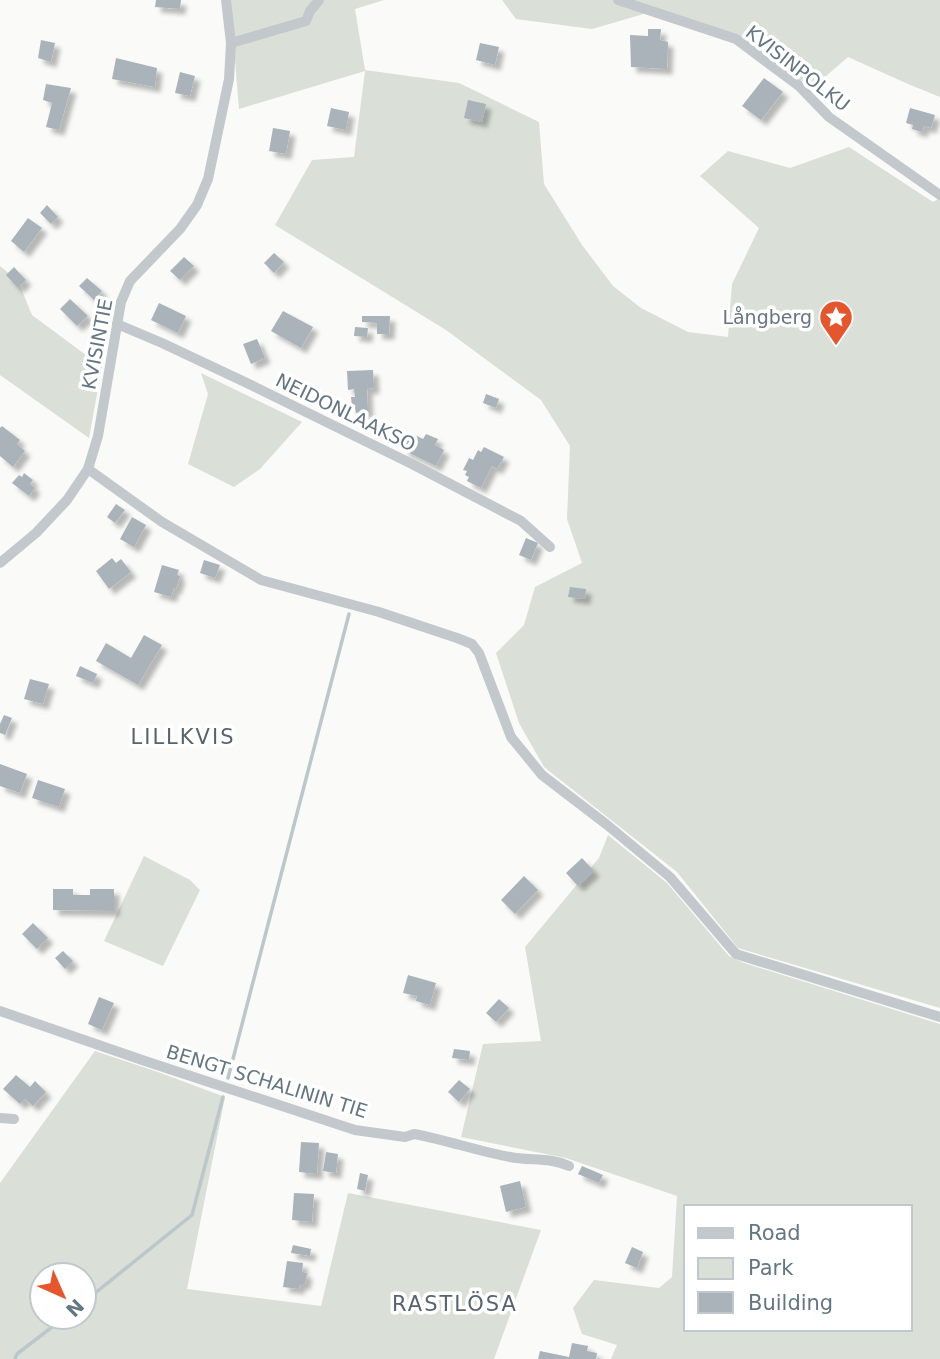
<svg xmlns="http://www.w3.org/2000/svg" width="940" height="1359" font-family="'DejaVu Sans',sans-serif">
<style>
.green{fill:#dadfd7;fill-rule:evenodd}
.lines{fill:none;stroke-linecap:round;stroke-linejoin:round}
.stream{stroke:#bbc7cb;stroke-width:3.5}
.building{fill:#aab3b9;filter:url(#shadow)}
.street{stroke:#c3c8cc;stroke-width:10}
.labels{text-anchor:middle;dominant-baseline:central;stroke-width:7;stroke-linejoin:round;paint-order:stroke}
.street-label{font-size:19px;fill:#657683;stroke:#fff}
.poi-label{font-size:19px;fill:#657683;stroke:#fff;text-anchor:end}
.neighbourhood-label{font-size:21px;letter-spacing:2px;fill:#57646e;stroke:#fff}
</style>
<defs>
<filter id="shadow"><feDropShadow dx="5.5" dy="5.5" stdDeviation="2" flood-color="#0004"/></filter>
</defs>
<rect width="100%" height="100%" fill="#fafaf8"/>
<g class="green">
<polygon points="230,0 384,0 355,9 365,70 459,83 539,122 544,184 582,245 613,286 641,308 688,332 728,337 732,284 759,228 700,176 728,151 790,168 849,147 933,202 940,198 940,1008 738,948 677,872 544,767 519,723 496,653 524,625 535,587 582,563 567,519 570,446 541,400 446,330 275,225 312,160 354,157 365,71 239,109"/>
<polygon points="502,0 940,0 940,97 908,84 848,57 810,90 734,43 647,13 592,29 516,19"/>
<polygon points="0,266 18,281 32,315 102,367 89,438 0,375"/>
<polygon points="201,373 302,422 260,469 234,487 188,464 208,394"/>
<path d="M608,835L667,883L729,956L744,963L940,1024V1359H611L617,1345L582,1334L573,1308L594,1280L659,1288L672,1277L677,1196L566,1158L461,1137L483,1044L541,1041L525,947L599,858ZM686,1207H910V1329H686Z"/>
<polygon points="144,856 190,880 200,890 163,966 104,941"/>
<path d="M95,1051L158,1072L225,1097L187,1289L321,1306L348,1193L541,1230L494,1359H0V1183ZM42,1275H84V1317H42Z"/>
</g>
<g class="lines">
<g class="stream">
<polyline points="228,1078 349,614"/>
<polyline points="84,1302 192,1215 223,1097"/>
<polyline points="15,1359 17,1354 65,1317"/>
</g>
</g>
<g class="building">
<polygon points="156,0 181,0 180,9 155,7"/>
<polygon points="648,29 661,29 660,40 668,42 667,69 631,67 630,35 648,36"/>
<polygon points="41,40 55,43 51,62 38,58"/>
<polygon points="480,43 499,47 495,65 476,60"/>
<polygon points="116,58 157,68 155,87 112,79"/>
<polygon points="180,72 195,76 190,96 175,93"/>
<polygon points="764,78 783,92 761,120 742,106"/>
<polygon points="46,84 71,88 59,130 46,127 52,103 43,100"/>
<polygon points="468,100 486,104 482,122 464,118"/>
<polygon points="331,108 349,112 346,130 327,126"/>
<polygon points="910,108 935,115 931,128 924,126 922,132 912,129 913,125 906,123"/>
<polygon points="273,128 290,131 286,154 269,151"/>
<polygon points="47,205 58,217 51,224 40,213"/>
<polygon points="28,218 42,228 24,252 11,241"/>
<polygon points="274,253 284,262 274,273 264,263"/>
<polygon points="184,257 194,266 180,280 170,271"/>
<polygon points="14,267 26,280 18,288 6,275"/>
<polygon points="87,278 102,291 94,300 79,286"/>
<polygon points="70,299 88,316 77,326 60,309"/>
<polygon points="159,303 186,316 178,333 151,320"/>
<polygon points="283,311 313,327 301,348 271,331"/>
<polygon points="362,316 390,316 389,334 377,334 377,323 362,322"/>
<polygon points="355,327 368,328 367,337 354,336"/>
<polygon points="257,339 265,358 251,364 243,344"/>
<polygon points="373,370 374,388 367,389 368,412 356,413 355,408 352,408 351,397 355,397 354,389 348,390 347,371"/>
<polygon points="486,394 499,399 496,408 483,403"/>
<polygon points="388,425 406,435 402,443 384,433"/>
<polygon points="2,426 20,440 17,444 25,451 13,467 0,456 0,428"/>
<polygon points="411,433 423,439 426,434 438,439 435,445 444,450 436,466 403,450 405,446 404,445 408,437 409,437"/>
<polygon points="484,447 504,457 497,469 492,466 481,488 467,481 469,477 465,475 467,471 463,470 469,458 473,460 478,450 481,452"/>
<polygon points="24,473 33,480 30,484 35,488 29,496 12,483 19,475 22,477"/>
<polygon points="116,504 125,510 115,523 107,517"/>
<polygon points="132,517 146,525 134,547 120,539"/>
<polygon points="526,538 538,543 531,560 519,555"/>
<polygon points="112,558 116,563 121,559 131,572 109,589 96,571"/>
<polygon points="204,560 220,565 215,578 200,573"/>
<polygon points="162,565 179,570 177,575 180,576 176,589 174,588 171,597 154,592"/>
<polygon points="570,587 586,589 585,599 568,597"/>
<polygon points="144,635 162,645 138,685 96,661 106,643 131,658"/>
<polygon points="80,666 97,674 93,683 76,676"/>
<polygon points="30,679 49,684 43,704 24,699"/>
<polygon points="4,715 12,718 5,735 0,733 0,724"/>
<polygon points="0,764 27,774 20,793 0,786"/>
<polygon points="38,780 65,789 59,807 32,798"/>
<polygon points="582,858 594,871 578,886 566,873"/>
<polygon points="524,876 538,890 515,914 501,900"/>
<polygon points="53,889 73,889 73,895 90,895 90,889 114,889 114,911 53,910"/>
<polygon points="33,923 48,938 37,949 22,934"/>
<polygon points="63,951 73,961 65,969 55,958"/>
<polygon points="408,975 436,983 430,1005 416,1001 417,996 403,993"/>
<polygon points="99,997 114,1003 102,1030 88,1024"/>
<polygon points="499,999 509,1008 496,1022 486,1013"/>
<polygon points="454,1049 470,1051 469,1060 452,1058"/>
<polygon points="16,1075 30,1087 35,1081 46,1092 33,1106 25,1099 20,1104 3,1089"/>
<polygon points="459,1080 470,1089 459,1102 448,1092"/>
<polygon points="301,1142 319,1143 317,1174 299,1172"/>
<polygon points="326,1152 338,1154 336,1173 323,1171"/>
<polygon points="582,1166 603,1175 599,1183 578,1174"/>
<polygon points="360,1173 368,1175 365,1191 357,1189"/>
<polygon points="520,1181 526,1207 506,1212 500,1186"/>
<polygon points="294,1193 314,1194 312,1222 292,1220"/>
<polygon points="293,1245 311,1249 310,1256 291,1253"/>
<polygon points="632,1247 643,1252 637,1268 625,1263"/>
<polygon points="287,1261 303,1263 302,1272 307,1273 305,1284 300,1284 299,1289 283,1287"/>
<polygon points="572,1343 588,1346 587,1351 597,1353 596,1359 538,1359 540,1351 569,1357"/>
</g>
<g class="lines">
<g class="street">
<polyline points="618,0 736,39 799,86 829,117 940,195"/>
<polyline points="231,43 306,21 310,11 319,0"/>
<polyline points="117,324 162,343 249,384 412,464 521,521 550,547"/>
<polyline points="88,469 162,522 261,580 379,612 457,638 472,644 479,653 511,737 542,775 606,824 670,877 736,954 940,1017"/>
<polyline points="0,563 36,533 67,500 88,469 98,436 121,302 130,281 180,229 197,205 208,179 229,79 231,43 226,0"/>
<path d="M0,1011L145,1061L355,1130L405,1137L414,1134C446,1140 478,1151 510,1157C530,1161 550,1157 569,1166"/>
<polyline points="0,1118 14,1119"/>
</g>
</g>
<defs>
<g id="sight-pin" transform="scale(1.75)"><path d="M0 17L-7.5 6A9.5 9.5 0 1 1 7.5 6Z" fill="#e4572e" stroke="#fff"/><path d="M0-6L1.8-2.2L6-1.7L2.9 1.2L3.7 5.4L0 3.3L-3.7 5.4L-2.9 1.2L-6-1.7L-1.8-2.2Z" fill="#fff"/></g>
</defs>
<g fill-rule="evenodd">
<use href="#sight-pin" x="836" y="317"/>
</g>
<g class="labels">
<g class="street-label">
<text transform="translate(798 68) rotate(38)">KVISINPOLKU</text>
<text transform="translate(97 344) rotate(-79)">KVISINTIE</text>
<text transform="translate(346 412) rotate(26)">NEIDONLAAKSO</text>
<text transform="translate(267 1081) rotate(17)">BENGT SCHALININ TIE</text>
</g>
<g class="poi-label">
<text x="812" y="317">Långberg</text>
</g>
<g class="neighbourhood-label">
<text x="183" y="737">LILLKVIS</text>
<text x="455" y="1304">RASTLÖSA</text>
</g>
</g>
<rect x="684" y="1205" width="228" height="126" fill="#ffffff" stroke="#c1c8cd" stroke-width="2"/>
<rect x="698" y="1228" width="35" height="10" fill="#c3c8cc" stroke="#c1c8cd" stroke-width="2"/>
<text x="748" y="1240" font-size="21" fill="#657683">Road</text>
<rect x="698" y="1258" width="35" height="21" fill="#dadfd7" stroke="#c1c8cd" stroke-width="2"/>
<text x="748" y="1275" font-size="21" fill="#657683">Park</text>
<rect x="698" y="1292" width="35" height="21" fill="#aab3b9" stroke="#c1c8cd" stroke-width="2"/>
<text x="748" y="1310" font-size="21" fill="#657683">Building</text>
<g transform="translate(63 1296) rotate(135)"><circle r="33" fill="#ffffff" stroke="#c1c8cd" stroke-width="2"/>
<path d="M0-5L12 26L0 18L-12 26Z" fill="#e4572e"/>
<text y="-10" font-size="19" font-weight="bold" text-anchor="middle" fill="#657683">N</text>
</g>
</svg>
